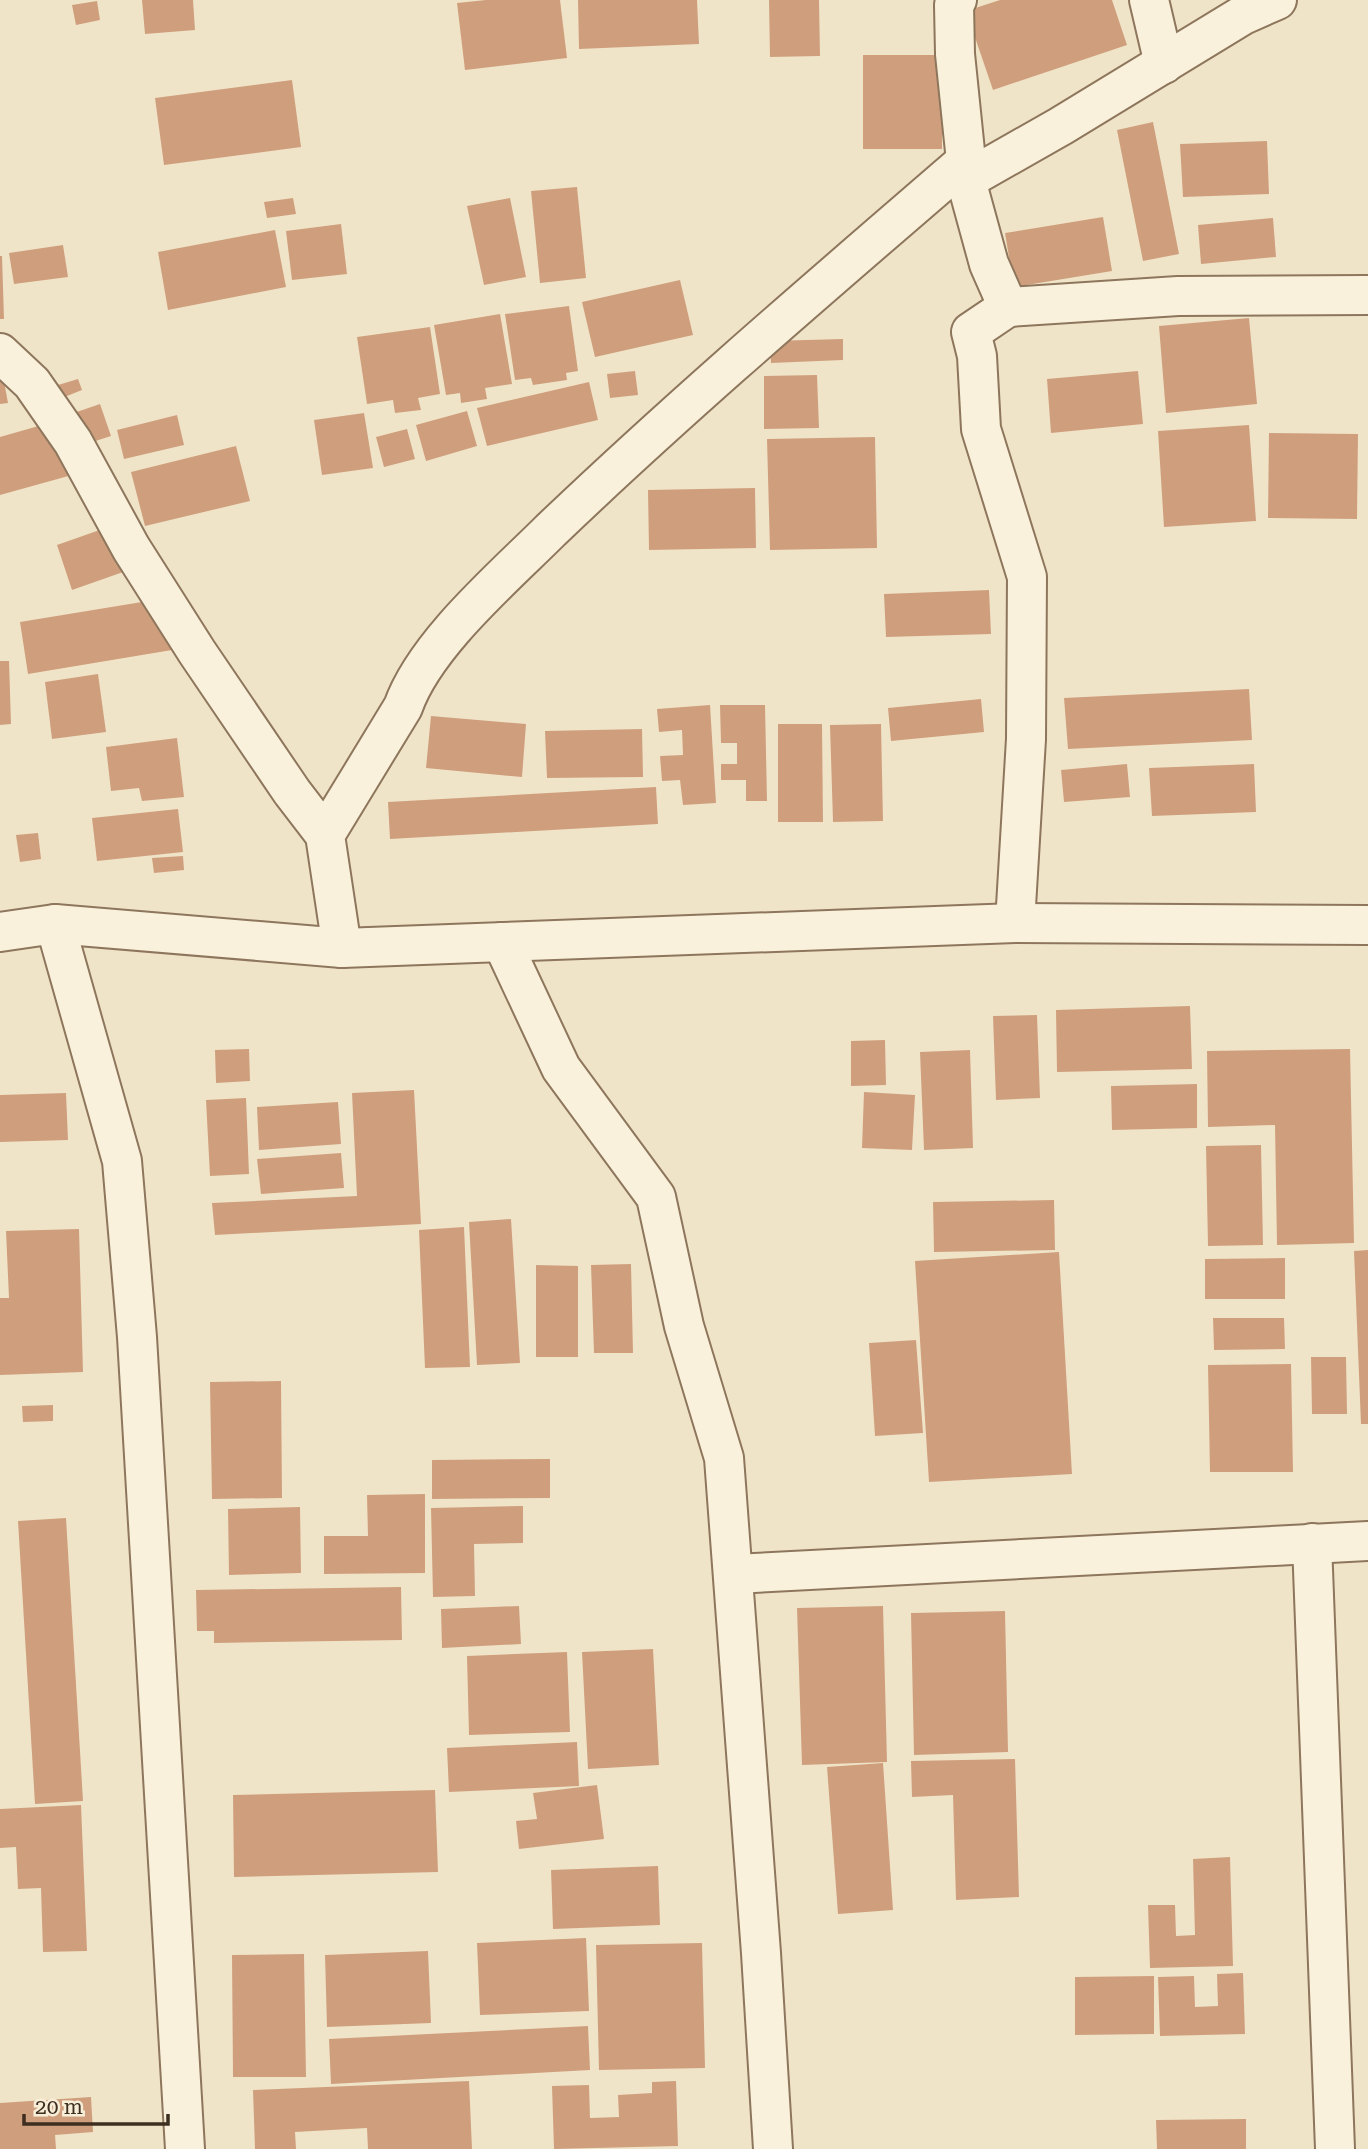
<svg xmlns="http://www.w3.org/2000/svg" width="1368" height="2149" font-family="'Roboto Serif',serif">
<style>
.building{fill:#cf9f7d}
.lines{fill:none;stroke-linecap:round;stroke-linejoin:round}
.street-casing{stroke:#8d765c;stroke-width:42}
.street{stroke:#faf1dc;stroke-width:38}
</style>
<rect width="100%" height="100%" fill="#f0e4c8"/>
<g class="building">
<polygon points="142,0 193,0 195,30 145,34"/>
<polygon points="486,0 560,0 567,58 465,70 457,3"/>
<polygon points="578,0 697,0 699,44 579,49"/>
<polygon points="769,0 819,0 820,56 770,57"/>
<polygon points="1000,0 1112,0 1127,45 993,90 966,11"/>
<polygon points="97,1 100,20 76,25 72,5"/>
<rect x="863" y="55" width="79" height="94"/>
<polygon points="292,80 301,147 164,165 155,98"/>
<polygon points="1153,122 1179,254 1143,261 1117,130"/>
<polygon points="1267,141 1269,194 1183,197 1180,144"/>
<polygon points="577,187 586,278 540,283 531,191"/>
<polygon points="293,198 296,214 267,218 264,202"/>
<polygon points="510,198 526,277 484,285 467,206"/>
<polygon points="1103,217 1112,271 1014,287 1005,233"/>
<polygon points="1273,218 1276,257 1201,264 1198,225"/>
<polygon points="341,224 347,274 292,280 286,231"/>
<polygon points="275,230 286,287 168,310 158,252"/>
<polygon points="63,245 68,277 14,284 9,253"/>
<polygon points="0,256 2,256 4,319 0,319"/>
<polygon points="680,280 693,335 595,357 582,302"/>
<polygon points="569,306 578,371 566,373 567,380 533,385 531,378 515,380 505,314"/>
<polygon points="500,314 512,384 485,388 487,399 461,403 460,393 446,395 434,325"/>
<polygon points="1249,318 1257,404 1166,413 1159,326"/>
<polygon points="430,327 440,394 418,398 421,410 395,413 393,400 367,404 357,337"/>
<polygon points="843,339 843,360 771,363 770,341"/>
<polygon points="0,370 2,370 8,403 0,404"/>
<polygon points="635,371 638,395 610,398 607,374"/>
<polygon points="1138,371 1143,424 1051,433 1047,379"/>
<polygon points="817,375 819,428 764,429 764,376"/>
<polygon points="78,379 82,390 62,398 58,385"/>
<polygon points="589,382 598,420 487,446 477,408"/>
<polygon points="100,404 111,436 77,447 65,416"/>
<polygon points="467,411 477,446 426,461 416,425"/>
<polygon points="364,413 373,468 322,475 314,420"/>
<polygon points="177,415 184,445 124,459 117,430"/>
<polygon points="56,421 72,475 0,495 0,437"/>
<polygon points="1249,425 1256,521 1164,527 1158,431"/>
<polygon points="407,429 415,459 384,467 376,437"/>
<polygon points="1269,433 1358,434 1357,519 1268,518"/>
<polygon points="875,437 877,548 770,550 767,439"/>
<polygon points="236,446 250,501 145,526 131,472"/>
<polygon points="755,488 756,548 649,550 648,490"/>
<polygon points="111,526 126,571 72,590 57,545"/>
<polygon points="989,590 991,634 886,637 884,594"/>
<polygon points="148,601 178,649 28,674 20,622"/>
<polygon points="0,661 9,661 11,724 0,725"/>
<polygon points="98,674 106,732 52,739 45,682"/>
<polygon points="1249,689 1252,740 1068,749 1064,698"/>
<polygon points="981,699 984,732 891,741 888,708"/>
<polygon points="710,705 716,803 683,805 680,780 662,781 660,756 683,755 682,730 659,732 657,709"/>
<polygon points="720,705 765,705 767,801 746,801 746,780 721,780 721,764 737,764 737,743 721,743"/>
<polygon points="431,716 526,724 522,777 426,768"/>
<polygon points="778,724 822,724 823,822 778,822"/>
<polygon points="881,724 883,821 833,822 830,725"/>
<polygon points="642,729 643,777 547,778 545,731"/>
<polygon points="177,738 184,797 142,801 139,788 111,791 106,747"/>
<polygon points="1127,764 1130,797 1064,802 1061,770"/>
<polygon points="1254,764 1256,812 1152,816 1149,768"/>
<polygon points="656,787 658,824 390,839 388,802"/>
<polygon points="178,809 183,852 97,861 92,818"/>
<polygon points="38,833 41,859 20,862 16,835"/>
<polygon points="183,856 184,870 154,873 152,858"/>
<polygon points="1190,1006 1192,1069 1057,1072 1056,1010"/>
<polygon points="1037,1015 1040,1098 996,1100 993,1016"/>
<polygon points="885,1040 886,1085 851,1086 851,1041"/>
<polygon points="249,1049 250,1081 216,1083 215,1050"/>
<polygon points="1350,1049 1354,1243 1277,1245 1275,1125 1208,1127 1207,1051"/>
<polygon points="970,1050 973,1148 924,1150 920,1052"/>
<polygon points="1197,1084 1197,1128 1112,1130 1111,1086"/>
<polygon points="414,1090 421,1224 215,1235 212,1203 357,1196 352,1093"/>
<polygon points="864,1092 915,1095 912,1150 862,1148"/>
<polygon points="66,1093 68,1140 0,1142 0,1095"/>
<polygon points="246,1098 249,1174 210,1176 206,1100"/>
<polygon points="338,1102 341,1144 259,1150 257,1107"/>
<polygon points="1261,1145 1263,1245 1208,1246 1206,1146"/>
<polygon points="341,1153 344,1188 261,1194 257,1159"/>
<polygon points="1054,1200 1055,1250 934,1252 933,1202"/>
<polygon points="511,1219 520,1363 477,1365 469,1222"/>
<polygon points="464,1227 470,1367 425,1368 419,1230"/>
<polygon points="79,1229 83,1372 0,1375 0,1298 9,1298 6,1231"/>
<polygon points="1368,1250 1368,1424 1361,1424 1354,1251"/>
<polygon points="1059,1252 1072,1474 929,1482 915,1261"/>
<polygon points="1285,1258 1285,1299 1205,1299 1205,1259"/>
<polygon points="631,1264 633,1353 594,1353 591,1265"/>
<polygon points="536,1265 578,1266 578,1357 536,1357"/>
<polygon points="1213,1318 1284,1318 1285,1349 1214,1350"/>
<polygon points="916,1340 923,1433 875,1436 869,1343"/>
<polygon points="1311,1357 1346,1357 1347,1414 1312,1414"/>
<polygon points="1291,1364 1293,1472 1210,1472 1208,1365"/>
<polygon points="281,1381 282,1498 212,1499 210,1382"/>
<polygon points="53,1405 53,1421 23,1422 22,1406"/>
<polygon points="550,1459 550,1498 432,1499 432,1460"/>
<polygon points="425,1494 425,1573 324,1574 324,1536 368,1536 367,1495"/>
<polygon points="523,1506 523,1543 474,1544 475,1596 433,1597 431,1508"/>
<polygon points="300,1507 301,1573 229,1575 228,1509"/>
<polygon points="66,1518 83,1801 35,1804 18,1521"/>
<polygon points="401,1587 402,1640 214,1643 214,1631 197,1631 196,1590"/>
<polygon points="519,1606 521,1644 442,1648 441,1609"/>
<polygon points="883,1606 887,1762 802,1765 797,1608"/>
<polygon points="1005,1611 1008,1752 914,1755 911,1613"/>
<polygon points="653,1649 659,1765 588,1769 582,1652"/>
<polygon points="567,1652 570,1732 469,1735 467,1656"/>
<polygon points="577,1742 579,1786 449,1792 447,1748"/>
<polygon points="1015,1759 1019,1897 956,1900 953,1795 912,1797 911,1761"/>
<polygon points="883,1763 893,1910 838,1914 827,1767"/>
<polygon points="597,1785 604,1839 519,1849 516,1821 537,1819 533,1793"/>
<polygon points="435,1790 438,1872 234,1877 233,1795"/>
<polygon points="81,1805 87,1951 43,1952 41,1888 18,1889 16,1847 0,1848 0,1809"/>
<polygon points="1230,1857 1233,1966 1150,1968 1148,1905 1175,1905 1176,1936 1195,1935 1193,1859"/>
<polygon points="658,1866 660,1925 553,1929 551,1870"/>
<polygon points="586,1938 589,2011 480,2015 477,1943"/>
<polygon points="702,1943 705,2068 599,2070 596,1945"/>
<polygon points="428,1951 431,2023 327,2027 325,1955"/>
<polygon points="304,1954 306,2077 233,2077 232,1955"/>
<polygon points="1243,1973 1245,2034 1160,2036 1158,1977 1194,1976 1195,2007 1218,2006 1217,1974"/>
<polygon points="1154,1976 1154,2034 1075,2035 1075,1977"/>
<polygon points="588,2026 590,2070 331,2084 329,2039"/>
<polygon points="469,2081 472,2149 368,2149 367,2128 295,2132 296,2149 255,2149 253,2090"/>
<polygon points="676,2081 678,2146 554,2149 552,2086 589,2085 590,2118 619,2117 618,2095 652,2093 652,2082"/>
<polygon points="91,2097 93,2132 55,2135 56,2149 0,2149 0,2103"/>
<polygon points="1246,2119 1246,2149 1157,2149 1156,2120"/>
</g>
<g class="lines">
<g class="street-casing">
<g id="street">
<polyline points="957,0 954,5 955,54 966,161"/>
<polyline points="1149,0 1164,64"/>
<polyline points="966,180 989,264 1008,307 971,332 977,356 981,429 1027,577 1026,739 1015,923"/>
<polyline points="1008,307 1178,296 1368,295"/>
<polyline points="0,353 32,383 73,442 131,548 197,652 292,792 325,835"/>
<polyline points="55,924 122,1161 137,1337 185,2149"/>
<polyline points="0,932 55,924 342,948 1015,923 1368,925"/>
<polyline points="502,942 561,1068 656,1197 684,1326 724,1458 761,1953 773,2149"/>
<path d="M342,948L325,835L403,707C425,644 504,577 551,530C685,402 826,282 966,161V180L1061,126L1243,15L1277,0"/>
<polyline points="1312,1543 1335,2149"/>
<polyline points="734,1574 1368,1541"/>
</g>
</g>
<use href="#street" class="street"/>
</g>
<path d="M24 2114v10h144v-10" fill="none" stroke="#3d2e20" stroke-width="3.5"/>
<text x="35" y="2114" font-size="21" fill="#3d2e20" stroke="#f7eed8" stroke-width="5" paint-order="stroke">20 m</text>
</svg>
